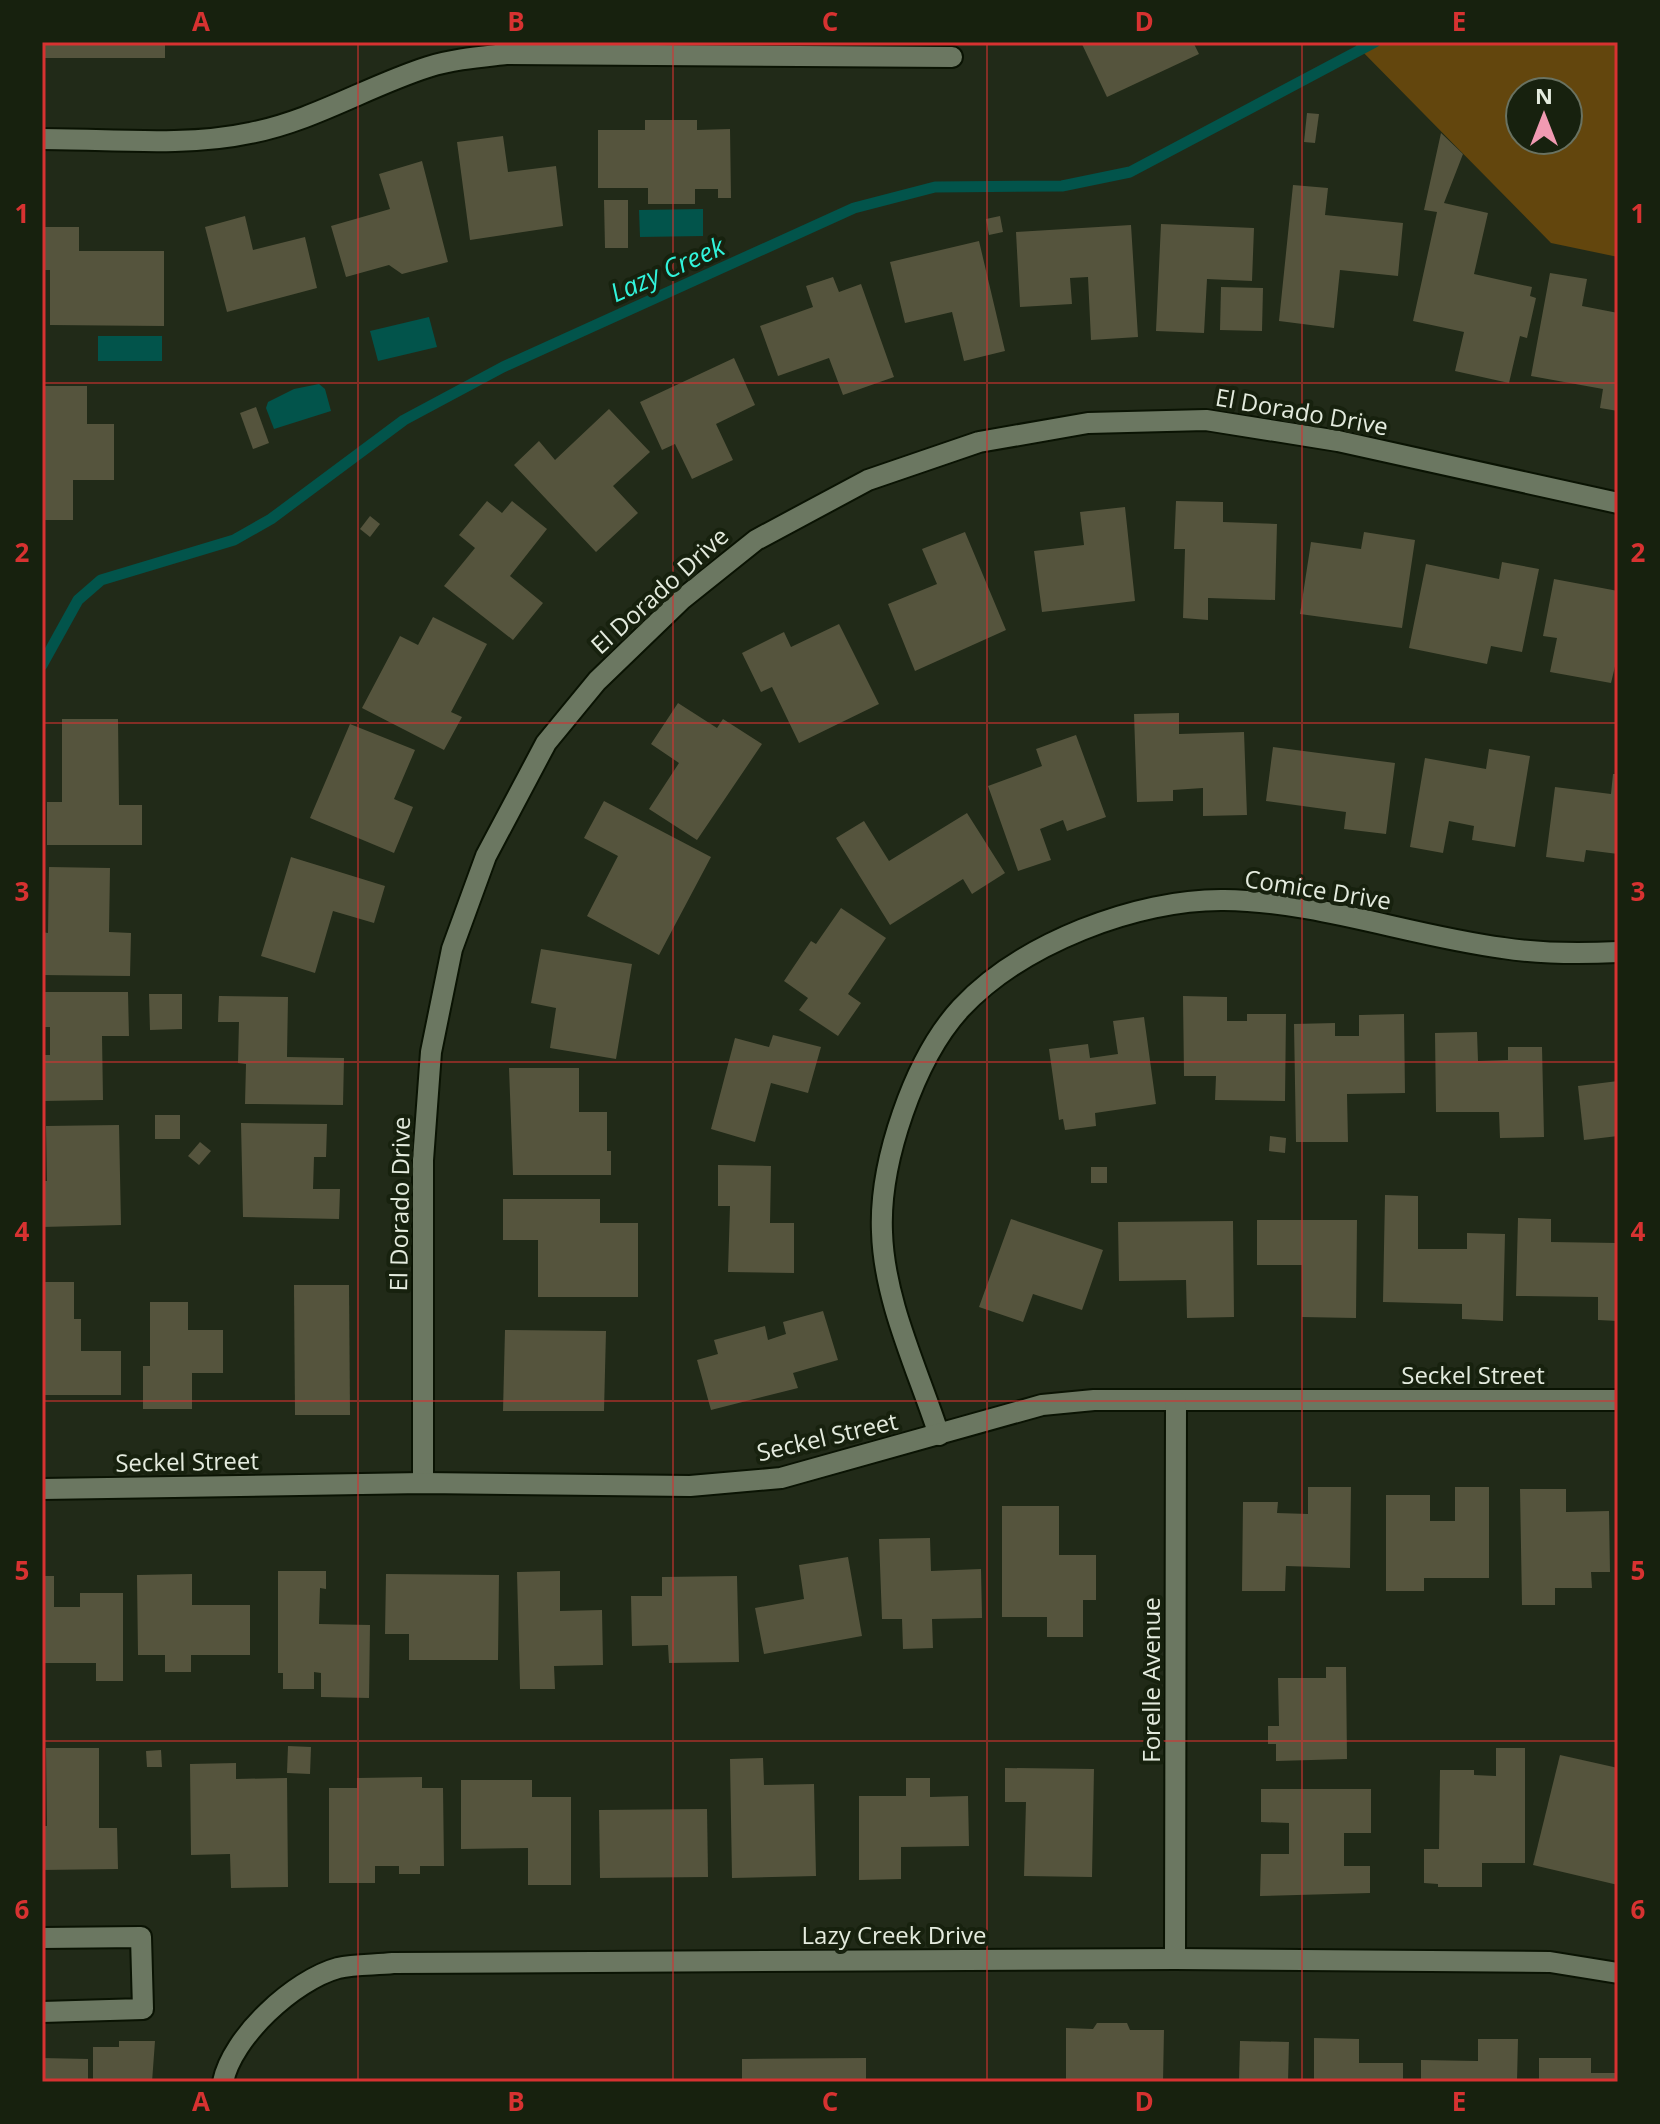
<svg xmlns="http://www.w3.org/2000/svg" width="1660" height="2124" font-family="'Open Sans',sans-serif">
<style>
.green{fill:#63460d;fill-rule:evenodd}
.water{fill:#02544b}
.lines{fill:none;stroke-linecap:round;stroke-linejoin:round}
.stream{stroke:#02544b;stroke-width:11}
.building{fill:#55543d}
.minor-casing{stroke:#0a1303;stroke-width:24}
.minor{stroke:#6b7761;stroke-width:20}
.grid{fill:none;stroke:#d73231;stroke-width:2;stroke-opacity:0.55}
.labels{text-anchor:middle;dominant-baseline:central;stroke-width:8;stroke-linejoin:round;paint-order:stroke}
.street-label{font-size:24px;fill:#e4ebde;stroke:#17210e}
.water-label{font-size:26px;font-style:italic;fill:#31f4dc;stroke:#17210e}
.neatline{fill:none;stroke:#d73231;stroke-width:3}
.grid-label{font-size:26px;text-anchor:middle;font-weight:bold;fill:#d73231}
</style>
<rect width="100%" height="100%" fill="#212a18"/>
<path class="green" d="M1353,42H1618V257L1551,243ZM1520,92H1568V140H1520Z"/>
<g class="water">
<polygon points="703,209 703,236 640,237 639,210"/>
<polygon points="429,317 437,347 378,361 370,331"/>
<rect x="98" y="336" width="64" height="25"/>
<polygon points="319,384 325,389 331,411 274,429 266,408 268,402 294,389"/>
</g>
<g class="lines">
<polyline class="stream" points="42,665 78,600 101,580 234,540 271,519 404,420 503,367 854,208 935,187 1062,186 1130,172 1375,42"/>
</g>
<g class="building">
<rect x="42" y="42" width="123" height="16"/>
<polygon points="1081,42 1193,42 1199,54 1107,97"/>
<polygon points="1307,113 1319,114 1315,143 1304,142"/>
<polygon points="645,120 697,120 697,130 730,129 731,198 718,198 718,189 695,189 695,204 648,204 648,188 598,188 598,130 645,130"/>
<polygon points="1441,133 1463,154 1444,203 1488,213 1474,274 1532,287 1530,296 1536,298 1527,338 1520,336 1509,383 1455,371 1464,332 1413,321 1437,212 1424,210"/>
<polygon points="503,136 508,172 556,166 563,226 470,240 457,142"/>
<polygon points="422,161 448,262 402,274 389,265 346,277 331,226 390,209 379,174"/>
<polygon points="1293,185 1328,188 1325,215 1403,223 1398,276 1340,270 1334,328 1279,321"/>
<polygon points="604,200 628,200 628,248 605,248"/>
<polygon points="245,216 253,250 305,237 317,288 227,312 205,227"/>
<polygon points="1000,216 1003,232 989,235 986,219"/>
<polygon points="1161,224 1254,228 1252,281 1207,279 1204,333 1156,331"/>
<polygon points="1131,225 1138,337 1091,340 1088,277 1070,278 1072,304 1020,307 1016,232"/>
<polygon points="42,227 79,227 79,251 164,251 164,326 50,325 50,270 42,270"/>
<polygon points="979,241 1005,351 964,361 952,312 905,323 890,262"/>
<polygon points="1550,273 1587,279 1582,306 1618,313 1618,411 1600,408 1603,389 1531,376"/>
<polygon points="833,277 839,292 861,284 894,377 843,395 829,358 778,376 760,326 813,307 806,286"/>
<polygon points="1221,287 1263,288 1262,331 1220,330"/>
<polygon points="734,358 755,405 716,424 733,460 692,479 675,444 662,450 640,402"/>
<polygon points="42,386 87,386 87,424 114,424 114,480 73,480 73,520 42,520"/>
<polygon points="256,407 269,443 253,449 240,413"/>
<polygon points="609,409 650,452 613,486 638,513 596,552 514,465 539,441 555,460"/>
<polygon points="487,501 502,513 512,501 547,529 510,576 543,603 513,640 444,586 475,548 459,535"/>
<polygon points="1176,501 1223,502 1223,522 1277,524 1275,600 1208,598 1208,620 1183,618 1185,549 1174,549"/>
<polygon points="1125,507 1135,601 1042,612 1034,551 1084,545 1080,512"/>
<polygon points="370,516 380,524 370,537 360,529"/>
<polygon points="965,532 1006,630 915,671 888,604 937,584 922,549"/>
<polygon points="1364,532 1415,540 1402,628 1300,614 1311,542 1361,549"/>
<polygon points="1502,562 1539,569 1522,652 1491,646 1487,664 1409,648 1426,564 1499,579"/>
<polygon points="1554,579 1618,591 1618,654 1611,683 1550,672 1557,638 1543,636"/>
<polygon points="433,617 487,644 451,712 462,717 444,750 362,708 400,636 418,645"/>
<polygon points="839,624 879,704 799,743 772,687 761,692 742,653 784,632 791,647"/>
<polygon points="678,703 717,728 723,719 762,744 697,840 649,809 679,763 651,744"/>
<polygon points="1179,713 1179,734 1244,732 1247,815 1203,816 1203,788 1173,790 1173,801 1137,802 1134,714"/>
<polygon points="62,719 118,719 119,805 142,805 142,845 47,845 47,802 62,802"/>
<polygon points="350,724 415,750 394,799 413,807 394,853 310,818"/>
<polygon points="1076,735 1106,817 1067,831 1063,820 1040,829 1051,860 1018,871 988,786 1042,766 1036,749"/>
<polygon points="1273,747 1395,763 1386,834 1344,829 1346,812 1266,801"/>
<polygon points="1489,749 1530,756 1515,847 1472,840 1474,826 1449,821 1443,853 1410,847 1425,758 1486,769"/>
<polygon points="1613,774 1618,774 1618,854 1586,850 1584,862 1546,857 1555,787 1611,794"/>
<polygon points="604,801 711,857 659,955 587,916 618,856 584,838"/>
<polygon points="967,813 1005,873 972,894 963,879 890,925 836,838 864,821 889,861"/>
<polygon points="291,857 385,886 374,923 333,911 315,973 261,956"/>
<polygon points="49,867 110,868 109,932 131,933 130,976 42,975 42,932 48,933"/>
<polygon points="841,908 886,938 848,994 861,1003 838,1036 799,1010 808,998 784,981 811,941 816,944"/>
<polygon points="541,949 632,964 616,1059 550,1048 556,1008 531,1003"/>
<polygon points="42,992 128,992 129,1036 102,1036 103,1100 42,1101 42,1055 50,1055 50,1027 42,1027"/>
<polygon points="149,994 182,994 182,1029 150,1030"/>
<polygon points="219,996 288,997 287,1057 344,1058 343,1105 245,1104 246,1064 238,1063 239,1022 218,1022"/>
<polygon points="1183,996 1227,997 1227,1021 1247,1021 1247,1014 1286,1014 1285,1101 1215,1100 1216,1076 1184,1076"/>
<polygon points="1404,1014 1405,1093 1347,1094 1348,1142 1296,1142 1294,1024 1335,1023 1335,1036 1359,1036 1359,1015"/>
<polygon points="1144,1017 1156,1104 1095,1113 1096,1126 1065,1130 1063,1119 1059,1120 1049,1049 1088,1044 1090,1058 1118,1054 1113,1021"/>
<polygon points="1477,1032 1478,1061 1508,1060 1508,1047 1542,1047 1544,1137 1500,1138 1499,1112 1436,1112 1435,1033"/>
<polygon points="773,1035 821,1047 808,1093 771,1083 755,1142 711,1129 735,1038 769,1047"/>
<polygon points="509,1068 579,1068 579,1112 607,1112 607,1151 611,1151 611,1175 513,1175"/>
<polygon points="1618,1081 1618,1136 1584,1140 1578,1086"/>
<rect x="155" y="1115" width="25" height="24"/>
<polygon points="241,1123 327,1124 326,1157 314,1157 313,1189 340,1189 339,1219 243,1217"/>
<polygon points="119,1125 121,1225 42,1227 42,1181 47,1181 46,1126"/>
<polygon points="1270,1136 1286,1138 1285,1153 1269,1151"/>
<polygon points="200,1142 211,1151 199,1165 188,1156"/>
<polygon points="718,1165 771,1166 770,1223 794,1223 794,1273 728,1272 730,1206 718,1206"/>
<rect x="1091" y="1167" width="16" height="16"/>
<polygon points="1385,1195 1418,1196 1418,1249 1467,1249 1467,1233 1505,1234 1503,1321 1462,1319 1462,1304 1383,1302"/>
<polygon points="503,1199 600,1199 600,1223 638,1223 638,1297 538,1297 538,1240 503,1240"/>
<polygon points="1518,1218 1551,1219 1551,1242 1618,1243 1618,1321 1598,1320 1598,1297 1516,1296"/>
<polygon points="1011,1219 1103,1250 1082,1310 1033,1294 1023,1322 979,1307"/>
<polygon points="1257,1220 1357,1220 1356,1318 1302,1317 1302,1265 1257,1265"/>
<polygon points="1233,1221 1234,1317 1187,1318 1186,1280 1119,1281 1118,1222"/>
<polygon points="42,1282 74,1282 74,1319 81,1319 81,1351 121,1351 121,1395 42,1395"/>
<polygon points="294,1285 349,1285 350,1415 295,1415"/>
<polygon points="150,1302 188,1302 188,1330 223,1330 223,1373 192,1373 192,1409 143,1409 143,1366 150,1366"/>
<polygon points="823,1311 838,1360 793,1373 798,1388 711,1410 697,1360 718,1354 714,1340 765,1326 768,1340 786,1334 783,1322"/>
<polygon points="505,1330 606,1331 604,1411 503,1411"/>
<polygon points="1308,1487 1351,1487 1350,1568 1286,1566 1285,1591 1242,1591 1243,1502 1278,1502 1277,1513 1308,1514"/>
<polygon points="1455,1487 1489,1487 1489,1578 1424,1578 1424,1591 1386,1591 1386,1495 1430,1495 1430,1521 1455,1521"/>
<polygon points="1520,1489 1566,1489 1566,1512 1609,1511 1610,1572 1591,1572 1592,1588 1555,1588 1555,1605 1522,1605"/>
<polygon points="1002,1506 1059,1506 1059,1555 1096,1555 1096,1600 1083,1600 1083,1637 1047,1637 1047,1617 1002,1617"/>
<polygon points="930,1538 931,1571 981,1569 982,1618 932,1619 933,1648 903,1649 902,1619 882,1619 879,1539"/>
<polygon points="848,1557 862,1636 764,1654 755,1608 804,1599 799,1565"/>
<polygon points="278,1571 326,1571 326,1589 320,1588 319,1624 370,1625 369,1698 321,1697 321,1673 314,1672 314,1689 283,1689 283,1673 278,1673"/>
<polygon points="560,1571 560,1611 602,1610 603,1665 554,1666 555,1689 520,1689 517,1572"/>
<polygon points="192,1574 192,1605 250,1605 250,1655 191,1655 191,1672 165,1672 165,1655 138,1655 137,1575"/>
<polygon points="386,1574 499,1575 498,1660 409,1660 409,1634 385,1634"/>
<polygon points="42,1576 54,1576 54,1607 80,1607 80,1593 123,1593 123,1681 96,1681 96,1663 42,1663"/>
<polygon points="737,1576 739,1662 669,1663 668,1645 632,1646 631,1596 662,1596 662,1577"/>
<polygon points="1326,1667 1346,1667 1347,1759 1276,1761 1276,1744 1268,1744 1268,1726 1279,1726 1278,1678 1326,1678"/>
<polygon points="288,1746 311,1747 310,1774 287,1773"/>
<polygon points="46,1748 99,1748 99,1828 117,1828 118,1869 42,1870 42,1826 47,1826"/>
<polygon points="1496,1748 1525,1748 1525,1863 1482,1863 1482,1887 1438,1887 1438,1884 1424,1883 1424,1849 1439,1849 1440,1770 1474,1770 1474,1775 1496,1776"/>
<polygon points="161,1750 162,1767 147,1767 146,1751"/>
<polygon points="1560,1755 1618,1768 1618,1885 1533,1865"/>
<polygon points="763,1758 764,1785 814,1784 816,1876 732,1878 730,1759"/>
<polygon points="236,1763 236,1779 287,1778 288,1887 231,1888 230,1854 191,1855 190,1764"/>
<polygon points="1005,1768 1094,1769 1092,1877 1024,1876 1026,1802 1005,1802"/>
<polygon points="422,1777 422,1788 443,1788 444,1866 420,1866 420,1874 399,1874 399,1866 375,1866 375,1883 329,1883 329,1788 357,1788 357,1778"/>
<polygon points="906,1778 930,1778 930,1797 968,1796 969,1846 901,1847 901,1879 859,1880 859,1796 906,1796"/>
<polygon points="461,1780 532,1780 532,1797 571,1797 571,1885 528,1885 528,1848 461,1849"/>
<polygon points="1261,1789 1371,1789 1371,1833 1344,1833 1344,1866 1370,1866 1370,1893 1260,1896 1261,1854 1289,1854 1289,1823 1261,1822"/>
<polygon points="707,1809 708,1877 600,1878 599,1810"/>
<polygon points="1097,2023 1127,2023 1130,2030 1164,2030 1163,2082 1066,2082 1066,2028 1093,2029"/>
<polygon points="1314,2038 1359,2039 1359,2063 1403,2063 1403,2082 1314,2082"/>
<polygon points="1478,2039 1518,2039 1517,2082 1421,2082 1421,2060 1478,2061"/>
<polygon points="119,2041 155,2041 152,2082 93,2082 93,2047 119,2047"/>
<polygon points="1240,2041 1289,2042 1288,2082 1239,2082"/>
<polygon points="42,2058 88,2059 88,2082 42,2082"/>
<polygon points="866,2058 866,2082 742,2082 742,2059"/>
<polygon points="1539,2058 1591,2058 1591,2073 1618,2073 1618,2082 1539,2082"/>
</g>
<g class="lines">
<g class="minor-casing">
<g id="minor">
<path d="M42,139C108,139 186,147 250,133C313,121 368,86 428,67C454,59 480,57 506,54L952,57"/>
<path d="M939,1435C918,1370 884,1301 882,1232C879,1163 914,1059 961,1008C1021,944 1136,899 1224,900C1318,901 1410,936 1503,948C1542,954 1580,954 1618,952"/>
<polyline points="423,1483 423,1160 431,1052 452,949 486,856 546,743 597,681 681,600 756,540 868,480 979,442 1088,423 1206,420 1338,441 1618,503"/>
<polyline points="42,1489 423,1483 690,1486 781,1478 1042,1405 1094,1400 1618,1400"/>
<polyline points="42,1938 141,1937 143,2009 42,2012"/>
<polyline points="1175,1959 1176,1401"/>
<path d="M223,2082C232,2037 294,1980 338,1968C355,1964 375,1965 393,1963L1175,1959L1550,1962L1618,1973"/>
</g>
</g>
<use href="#minor" class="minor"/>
</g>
<path class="grid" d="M358,42V2082M673,42V2082M987,42V2082M1302,42V2082M42,383H1618M42,723H1618M42,1062H1618M42,1401H1618M42,1741H1618"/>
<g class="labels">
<g class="street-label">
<text transform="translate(1302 411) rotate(10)">El Dorado Drive</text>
<text transform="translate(659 590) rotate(-42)">El Dorado Drive</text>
<text transform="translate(1318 889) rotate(9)">Comice Drive</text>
<text transform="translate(399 1204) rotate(-89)">El Dorado Drive</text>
<text x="1473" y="1374">Seckel Street</text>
<text transform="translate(827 1436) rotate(-13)">Seckel Street</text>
<text transform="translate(187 1461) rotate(-1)">Seckel Street</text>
<text transform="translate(1150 1680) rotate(-90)">Forelle Avenue</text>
<text x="894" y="1934">Lazy Creek Drive</text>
</g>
<g class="water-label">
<text transform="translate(667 269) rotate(-24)">Lazy Creek</text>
</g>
</g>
<rect width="1660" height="2124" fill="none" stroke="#17210e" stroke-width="88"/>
<g transform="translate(1544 116)"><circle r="38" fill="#17210e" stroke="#697261" stroke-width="2"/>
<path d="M0-6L14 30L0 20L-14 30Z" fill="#f19ab2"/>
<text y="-12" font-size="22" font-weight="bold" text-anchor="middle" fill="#e4ebde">N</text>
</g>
<rect x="44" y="44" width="1572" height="2036" class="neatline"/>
<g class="grid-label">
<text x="201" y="31">A</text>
<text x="516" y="31">B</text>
<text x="830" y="31">C</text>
<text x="1144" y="31">D</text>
<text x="1459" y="31">E</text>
<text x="22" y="223">1</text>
<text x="1638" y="223">1</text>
<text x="22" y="562">2</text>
<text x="1638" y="562">2</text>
<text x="22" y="901">3</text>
<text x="1638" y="901">3</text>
<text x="22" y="1241">4</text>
<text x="1638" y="1241">4</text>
<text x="22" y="1580">5</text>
<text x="1638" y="1580">5</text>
<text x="22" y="1919">6</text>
<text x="1638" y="1919">6</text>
<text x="201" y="2111">A</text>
<text x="516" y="2111">B</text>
<text x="830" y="2111">C</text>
<text x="1144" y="2111">D</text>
<text x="1459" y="2111">E</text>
</g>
</svg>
